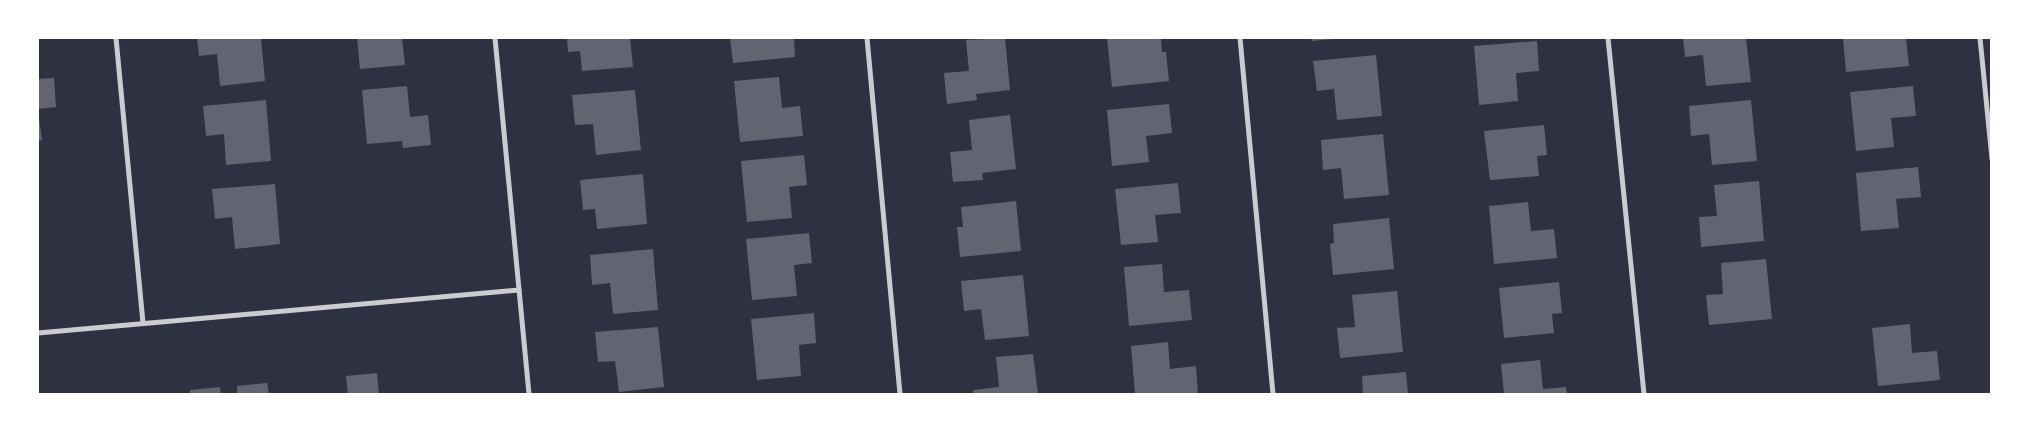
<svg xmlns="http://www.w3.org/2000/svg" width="2029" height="432" font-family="Helvetica,sans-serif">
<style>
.building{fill:#626471}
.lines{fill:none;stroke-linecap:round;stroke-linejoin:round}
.minor{stroke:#caccd0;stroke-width:5}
</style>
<rect width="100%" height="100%" fill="#2d3142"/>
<g class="building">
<polygon points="197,38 261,38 265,81 220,86 217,54 199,56"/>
<polygon points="357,38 402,38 405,65 360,69"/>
<polygon points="567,38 630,38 633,67 582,71 580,51 568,52"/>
<polygon points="730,38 794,38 795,57 733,63"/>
<polygon points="1005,38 1010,90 976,94 977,100 947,104 944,73 969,71 966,40"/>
<polygon points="1107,38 1161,38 1162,52 1166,52 1169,81 1112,87"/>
<polygon points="1311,38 1333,38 1333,39 1312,41"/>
<polygon points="1683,38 1746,38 1751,82 1706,86 1703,55 1685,57"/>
<polygon points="1843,38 1882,38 1882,39 1906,38 1909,66 1846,72"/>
<polygon points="1537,41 1539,71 1516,73 1518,101 1479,105 1474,46"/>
<polygon points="1376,55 1382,116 1337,120 1334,89 1317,91 1313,61"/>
<polygon points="779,77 782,108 800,106 803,136 740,142 734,81"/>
<polygon points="54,78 56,107 38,109 38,79"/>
<polygon points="407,86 410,117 428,115 431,145 403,148 402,141 367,144 362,90"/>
<polygon points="1913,86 1916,116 1891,118 1894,147 1856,151 1850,92"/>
<polygon points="635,90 641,150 596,155 593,124 575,125 572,95"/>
<polygon points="266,100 271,161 226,165 224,134 206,136 203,106"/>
<polygon points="1751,100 1757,161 1712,165 1709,134 1691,136 1689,106"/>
<polygon points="1169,104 1172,133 1146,136 1149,162 1112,166 1107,110"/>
<polygon points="38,111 42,140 38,141"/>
<polygon points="1010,115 1016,169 982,173 983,180 953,182 950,152 972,150 969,120"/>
<polygon points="1544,125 1547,155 1537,156 1539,176 1490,180 1484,131"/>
<polygon points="1383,134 1389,195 1344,199 1341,168 1323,170 1321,140"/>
<polygon points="804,155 807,185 789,187 792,218 747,222 741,161"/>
<polygon points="1918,167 1921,197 1896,199 1899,228 1861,231 1856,173"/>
<polygon points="643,174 647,224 597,229 595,209 583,210 580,180"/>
<polygon points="1759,181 1764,241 1701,247 1699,217 1717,216 1714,185"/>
<polygon points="1178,183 1181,213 1155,215 1158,242 1121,245 1115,189"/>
<polygon points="275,184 280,244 235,249 232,217 215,219 212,189"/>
<polygon points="1016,201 1021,251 960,257 957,227 963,227 961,207"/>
<polygon points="1528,202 1531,231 1554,229 1557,258 1494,264 1489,206"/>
<polygon points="1389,218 1394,269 1333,275 1330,244 1334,243 1333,224"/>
<polygon points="809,233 812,263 794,265 797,296 752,300 746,239"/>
<polygon points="653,249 658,310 613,314 610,283 592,285 590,255"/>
<polygon points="1766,259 1772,319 1709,325 1706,295 1723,294 1721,263"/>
<polygon points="1162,264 1164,292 1189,290 1192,320 1129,326 1124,267"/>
<polygon points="1023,275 1029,336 985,340 981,309 964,311 961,281"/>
<polygon points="1559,282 1562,313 1552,314 1554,333 1504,338 1499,288"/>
<polygon points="1397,291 1403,352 1340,358 1337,328 1355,327 1352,295"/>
<polygon points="814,313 816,343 799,345 801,376 757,380 751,319"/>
<polygon points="1910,324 1912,353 1937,351 1940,380 1878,386 1872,328"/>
<polygon points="658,327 664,387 619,392 615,361 598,362 595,332"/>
<polygon points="1168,342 1170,369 1196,366 1198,394 1135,394 1131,346"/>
<polygon points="1033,354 1038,394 974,394 973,390 999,387 996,357"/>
<polygon points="1540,360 1543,389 1566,387 1567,394 1504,394 1501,364"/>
<polygon points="1406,372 1408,394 1363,394 1362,376"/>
<polygon points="377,373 379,394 348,394 346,376"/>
<polygon points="267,383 269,394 237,394 237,386"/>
<polygon points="220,387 221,394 190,394 190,390"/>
</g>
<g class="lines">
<g class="minor">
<polyline points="116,38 143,323"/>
<polyline points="495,38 529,394"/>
<polyline points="867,38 900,394"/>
<polyline points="1240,38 1273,394"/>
<polyline points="1608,38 1644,394"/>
<polyline points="1980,38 1992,159"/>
<polyline points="38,333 519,290"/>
</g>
</g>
<rect width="2029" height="432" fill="none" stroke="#ffffff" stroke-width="78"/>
</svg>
